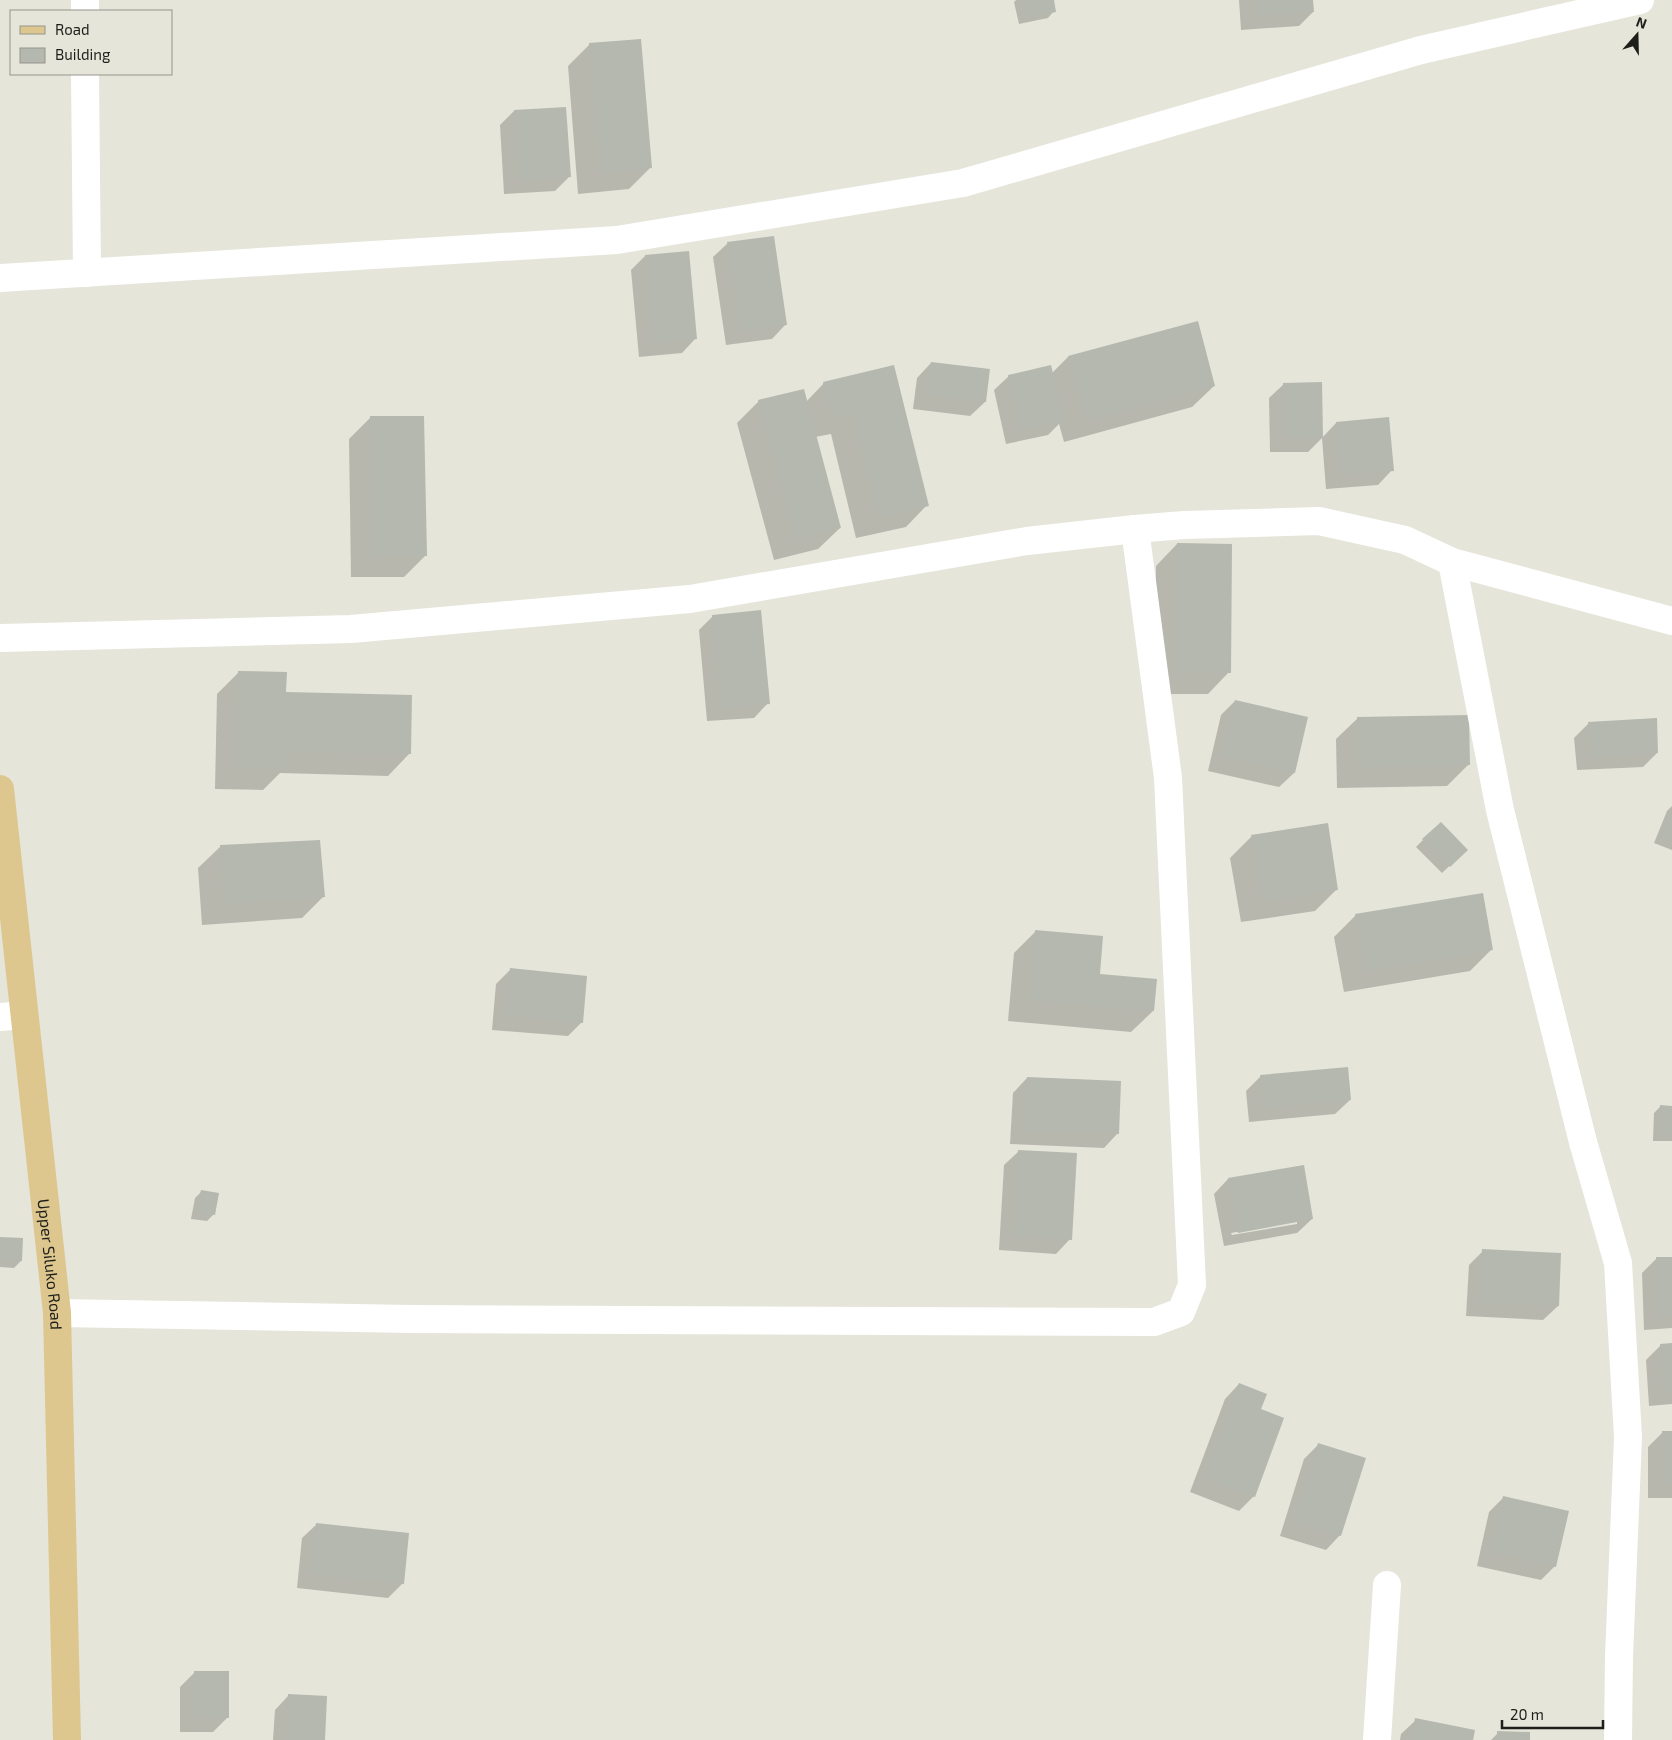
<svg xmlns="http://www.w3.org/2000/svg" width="1672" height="1740" font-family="'Exo 2',sans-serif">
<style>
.shadow{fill:#0003;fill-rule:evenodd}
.building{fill:#b4b8af}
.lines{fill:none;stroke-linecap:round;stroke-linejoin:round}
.minor{stroke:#fff;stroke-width:28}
.major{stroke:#ddc78e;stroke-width:28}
.labels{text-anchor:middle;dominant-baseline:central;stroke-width:5;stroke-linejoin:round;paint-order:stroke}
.street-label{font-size:16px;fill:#1e1e1a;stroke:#e5e5da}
</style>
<rect width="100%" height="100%" fill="#e5e5da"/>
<g class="shadow">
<polygon points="1016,0 1052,0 1054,11 1048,18 1019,24 1014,2"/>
<polygon points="1239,0 1312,0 1313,12 1299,26 1241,30"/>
<polygon points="590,44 650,168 629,189 578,194 568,66"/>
<polygon points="514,111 569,177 555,191 504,194 500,125"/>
<polygon points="728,243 786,324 772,339 726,345 713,257"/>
<polygon points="645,256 696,338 682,353 639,357 631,270"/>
<polygon points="1068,357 1214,386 1192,407 1064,442 1059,424 1048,435 1006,444 994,390 1009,376 1051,374"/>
<polygon points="931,363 989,370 985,402 970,416 913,409 917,378"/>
<polygon points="893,366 927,505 906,527 856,538 831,434 815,437 840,528 818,549 774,560 737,423 759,401 806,402 824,383"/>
<polygon points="1284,384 1322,438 1336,423 1392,470 1378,485 1326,489 1322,438 1308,452 1270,452 1269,398"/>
<polygon points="370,418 426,555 404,577 351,577 349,439"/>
<polygon points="1177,544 1229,672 1208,694 1154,694 1156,566"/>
<polygon points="713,616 768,703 754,718 707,721 699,630"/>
<polygon points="239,672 285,693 409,754 388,776 280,773 263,790 215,789 217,694"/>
<polygon points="1235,701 1307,718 1294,773 1279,787 1208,771 1221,715"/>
<polygon points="1358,718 1468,765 1447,786 1337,788 1336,739"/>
<polygon points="1589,723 1657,753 1643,767 1577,770 1574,738"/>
<polygon points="1672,806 1672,850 1654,843 1667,811"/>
<polygon points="1252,836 1337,889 1315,911 1241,922 1230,858"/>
<polygon points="1423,840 1466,850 1442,873 1416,847"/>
<polygon points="220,847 323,897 302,918 202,925 198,868"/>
<polygon points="1356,915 1491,950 1470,971 1344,992 1334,937"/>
<polygon points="1036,931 1153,1011 1131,1032 1008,1021 1014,953"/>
<polygon points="510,970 582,1022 568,1036 492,1030 496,984"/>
<polygon points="1260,1077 1350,1100 1335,1114 1249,1122 1246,1091"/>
<polygon points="1027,1078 1118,1133 1104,1148 1010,1144 1013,1093"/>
<polygon points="1661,1106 1672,1107 1672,1141 1653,1141 1654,1113"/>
<polygon points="1019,1151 1070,1239 1056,1254 999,1250 1004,1165"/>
<path d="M1303,1167L1312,1219L1297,1233L1224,1246L1214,1194L1228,1179ZM1297,1221V1224L1232,1235L1231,1233Z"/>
<polygon points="202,1191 214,1214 207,1221 191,1219 195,1198"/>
<polygon points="0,1238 21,1261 14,1268 0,1267"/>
<polygon points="1483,1251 1558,1306 1543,1320 1466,1316 1469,1265"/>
<polygon points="1672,1258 1672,1328 1644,1330 1642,1273 1656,1259"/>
<polygon points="1672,1344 1672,1404 1649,1406 1646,1360 1661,1345"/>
<polygon points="1239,1384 1260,1410 1254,1496 1239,1511 1190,1492 1225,1399"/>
<polygon points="1672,1432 1672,1498 1648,1498 1648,1447 1662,1433"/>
<polygon points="1318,1445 1340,1535 1326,1550 1280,1536 1304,1459"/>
<polygon points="1503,1498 1555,1566 1541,1580 1477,1566 1489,1512"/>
<polygon points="317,1524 403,1583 388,1598 297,1588 302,1538"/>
<polygon points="195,1672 227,1718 213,1732 180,1732 180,1687"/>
<polygon points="289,1695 324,1740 273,1740 275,1710"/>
<polygon points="1416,1720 1472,1740 1400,1740 1401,1734"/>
<polygon points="1498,1733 1529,1740 1491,1740"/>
</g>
<g class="building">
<polygon points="1022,0 1054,0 1056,12 1026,18"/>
<polygon points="1254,0 1313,0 1314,12 1255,16"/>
<polygon points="641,39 652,168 600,173 589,43"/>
<polygon points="566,107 571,177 518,180 514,110"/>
<polygon points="774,236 787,325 740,331 727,242"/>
<polygon points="689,251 697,339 653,343 645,255"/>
<polygon points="1198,321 1215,386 1086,421 1068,356"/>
<polygon points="931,362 990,369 986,402 926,395"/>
<polygon points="894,365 929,506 878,517 852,413 832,418 823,382"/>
<polygon points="1051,365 1064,421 1021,431 1008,375"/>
<polygon points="1322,382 1323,438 1284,438 1283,383"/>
<polygon points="804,389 841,528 795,540 758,400"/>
<polygon points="370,416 424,416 427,556 373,556"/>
<polygon points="1389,417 1394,471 1340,475 1336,422"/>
<polygon points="1177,543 1232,544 1231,673 1175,672"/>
<polygon points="761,610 770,704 721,708 712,615"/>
<polygon points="238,671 287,672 286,692 412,695 411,754 287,752 286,769 236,768"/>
<polygon points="1235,700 1308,717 1295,773 1222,756"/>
<polygon points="1469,715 1470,765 1358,767 1357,717"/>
<polygon points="1657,718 1658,753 1591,757 1588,722"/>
<polygon points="1672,807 1672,841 1660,836"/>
<polygon points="1441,822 1468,850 1450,867 1422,839"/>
<polygon points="1328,823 1338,890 1262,901 1251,835"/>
<polygon points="320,840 325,897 223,904 220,845"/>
<polygon points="1483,893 1493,950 1365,971 1355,914"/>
<polygon points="1035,930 1103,936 1100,974 1157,979 1154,1011 1029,1000"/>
<polygon points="510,968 587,976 583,1023 506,1015"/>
<polygon points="1348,1067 1351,1100 1263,1108 1260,1075"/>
<polygon points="1027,1077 1121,1081 1119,1134 1024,1130"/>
<polygon points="1660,1105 1672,1106 1672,1135 1659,1134"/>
<polygon points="1018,1150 1077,1153 1072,1240 1013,1236"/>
<polygon points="1304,1165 1313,1219 1238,1233 1228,1178"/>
<polygon points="201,1190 219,1193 215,1215 197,1212"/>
<polygon points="0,1237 23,1238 22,1261 0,1260"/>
<polygon points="1482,1249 1561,1253 1559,1306 1480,1302"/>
<polygon points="1656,1257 1672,1257 1672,1315 1658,1316"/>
<polygon points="1672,1343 1672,1391 1663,1392 1660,1344"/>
<polygon points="1239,1383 1267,1394 1261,1409 1284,1418 1255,1497 1204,1478"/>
<rect x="1662" y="1431" width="10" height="53"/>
<polygon points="1318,1443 1366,1458 1341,1536 1294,1521"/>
<polygon points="1503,1496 1569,1511 1556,1567 1490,1552"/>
<polygon points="316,1523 409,1533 404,1584 311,1573"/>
<rect x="194" y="1671" width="35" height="47"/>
<polygon points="288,1694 327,1696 325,1740 286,1740"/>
<polygon points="1415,1718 1475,1730 1473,1740 1411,1740"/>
<polygon points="1497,1731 1530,1732 1530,1740 1497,1740"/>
</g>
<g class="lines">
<g class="minor">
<polyline points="85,0 85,11"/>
<polyline points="85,74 87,273"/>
<polyline points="0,278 617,240 963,183 1421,50 1640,0"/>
<polyline points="1452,562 1500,810 1583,1142 1618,1263 1628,1437 1619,1657 1618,1740"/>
<polyline points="0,638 351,629 690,599 1027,541 1135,529 1184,525 1319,521 1405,540 1452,562 1672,621"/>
<polyline points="0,1017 24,1015"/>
<polyline points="57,1313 412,1319 1154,1322 1181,1312 1192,1285 1168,778 1135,529"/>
<polyline points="1377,1740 1387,1585"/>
</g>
<path class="major" id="s1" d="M0,789L57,1313L67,1740"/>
</g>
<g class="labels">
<g class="street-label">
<text stroke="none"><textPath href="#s1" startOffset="478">Upper Siluko Road</textPath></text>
</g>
</g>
<rect x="10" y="10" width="162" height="65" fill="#e5e5da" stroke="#95958d"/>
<rect x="20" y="26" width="25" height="8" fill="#ddc78e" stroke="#95958d"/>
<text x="55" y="35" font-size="15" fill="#1e1e1a">Road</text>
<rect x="20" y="48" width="25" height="15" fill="#b4b8af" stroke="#95958d"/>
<text x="55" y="60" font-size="15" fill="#1e1e1a">Building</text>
<g transform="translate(1637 35) rotate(20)" stroke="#e5e5da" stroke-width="4" paint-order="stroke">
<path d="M0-4L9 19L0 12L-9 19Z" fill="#1e1e1a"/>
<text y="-8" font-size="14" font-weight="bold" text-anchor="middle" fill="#1e1e1a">N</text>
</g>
<path d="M1502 1720v8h101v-8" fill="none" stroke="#1e1e1a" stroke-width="2.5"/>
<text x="1510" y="1720" font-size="15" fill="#1e1e1a" stroke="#e5e5da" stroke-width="4" paint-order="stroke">20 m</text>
</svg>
